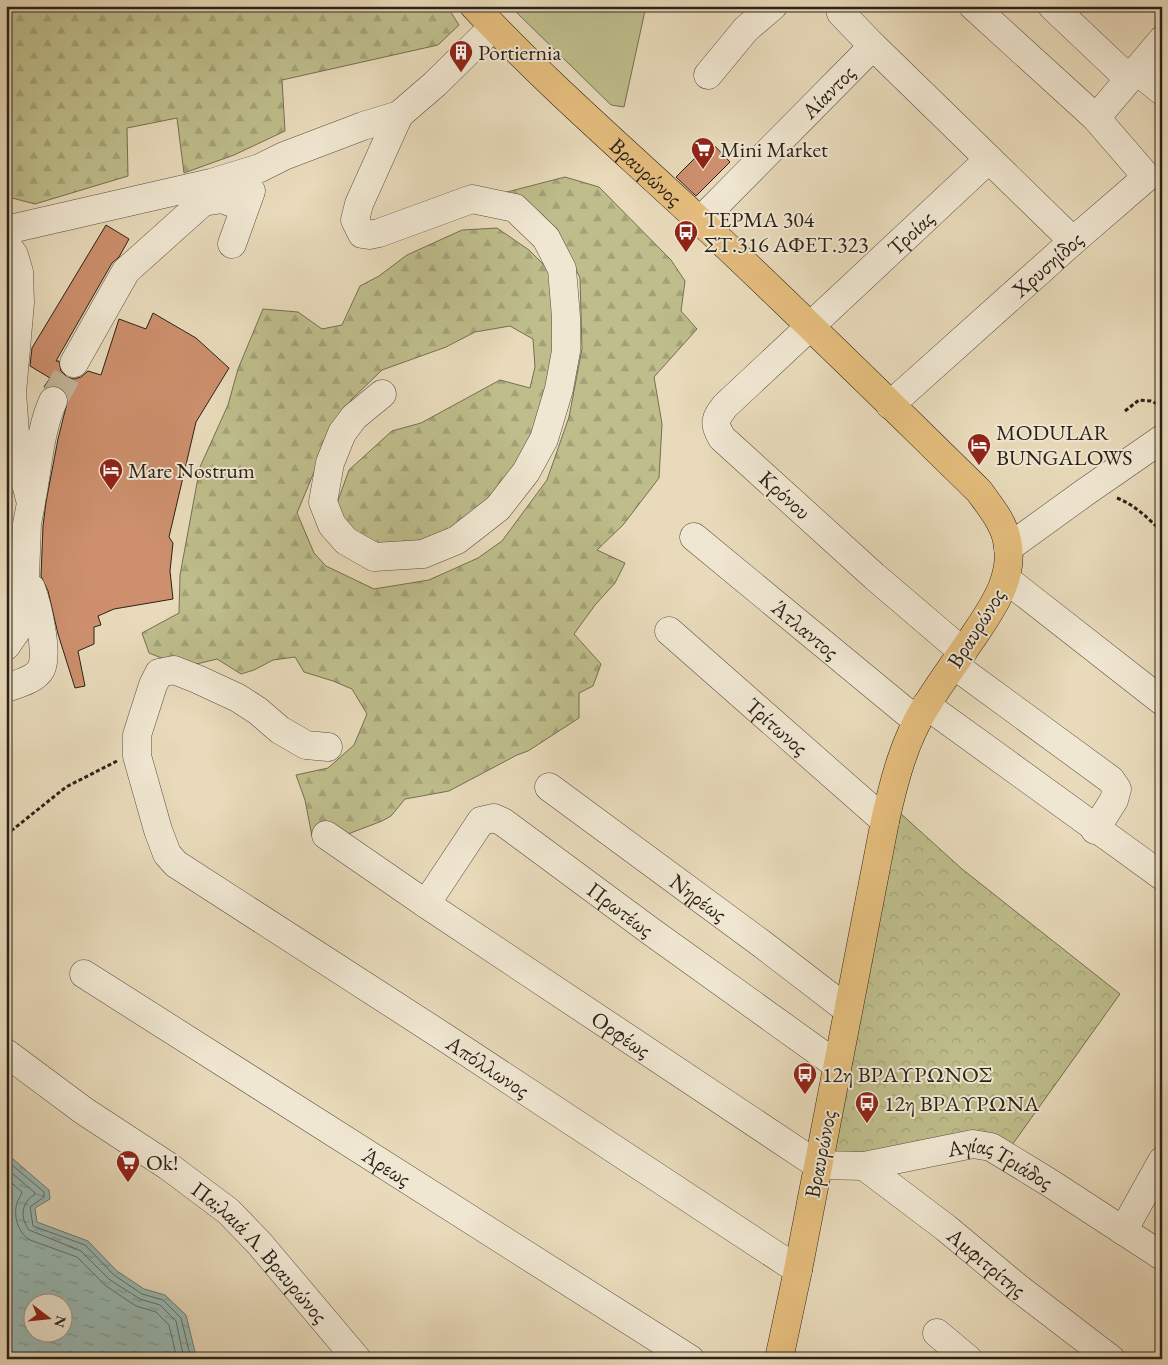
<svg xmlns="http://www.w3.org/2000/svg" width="1168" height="1365" font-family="'EB Garamond',serif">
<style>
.grass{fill:#bebd8b;stroke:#746f52}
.forest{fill:url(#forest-firs);stroke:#746f52}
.park{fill:url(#park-crowns);stroke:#746f52}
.water{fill:url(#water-ripples);stroke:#6c7d77;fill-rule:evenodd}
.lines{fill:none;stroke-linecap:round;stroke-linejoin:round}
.shore{stroke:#626e67;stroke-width:1}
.building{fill:#cd8f6d;stroke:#2b2119}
.minor-tunnel{stroke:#c2b59a;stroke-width:28;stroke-dasharray:28 14;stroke-linecap:butt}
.minor-casing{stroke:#5a4f41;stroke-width:29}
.major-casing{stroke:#2b2119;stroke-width:29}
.path{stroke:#2b2119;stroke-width:3;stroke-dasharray:4 2.5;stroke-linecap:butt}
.minor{stroke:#f0e7d2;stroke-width:28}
.major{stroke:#e4bd7d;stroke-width:28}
.labels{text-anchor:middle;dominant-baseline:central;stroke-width:4;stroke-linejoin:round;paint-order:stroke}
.poi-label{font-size:22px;fill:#2b2119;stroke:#f0e7d2;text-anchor:start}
.street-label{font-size:22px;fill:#2b2119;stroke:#f0e7d2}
</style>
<defs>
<pattern id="forest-firs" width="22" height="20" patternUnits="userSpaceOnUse" patternTransform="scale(1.25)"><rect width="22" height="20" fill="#bebd8b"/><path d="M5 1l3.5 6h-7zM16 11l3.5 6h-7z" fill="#a3a277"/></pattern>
<pattern id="park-crowns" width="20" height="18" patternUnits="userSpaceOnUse" patternTransform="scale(1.25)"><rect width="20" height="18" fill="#bebd8b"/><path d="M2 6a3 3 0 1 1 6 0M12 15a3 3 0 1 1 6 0" fill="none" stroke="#a3a277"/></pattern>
<pattern id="water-ripples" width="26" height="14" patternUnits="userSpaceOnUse" patternTransform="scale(1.25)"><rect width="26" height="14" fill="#98bab5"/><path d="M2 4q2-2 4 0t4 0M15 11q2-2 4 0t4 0" fill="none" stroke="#7c9792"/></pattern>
</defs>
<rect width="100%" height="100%" fill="#e8daba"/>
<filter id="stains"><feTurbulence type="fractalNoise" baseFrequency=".004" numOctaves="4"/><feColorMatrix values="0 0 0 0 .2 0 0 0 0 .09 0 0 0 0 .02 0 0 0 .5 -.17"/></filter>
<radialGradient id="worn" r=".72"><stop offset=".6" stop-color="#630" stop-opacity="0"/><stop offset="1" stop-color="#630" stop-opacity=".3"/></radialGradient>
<polygon class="grass" points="510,6 646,6 624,107 611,105"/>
<g class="forest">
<polygon points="6,6 447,6 459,25 438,45 282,80 285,131 234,155 184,173 177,118 127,128 128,176 35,204 12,198 6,201"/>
<polygon points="565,177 599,187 671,260 685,281 681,311 697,329 654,377 662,424 659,478 623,525 597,550 625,563 615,583 595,605 574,634 601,664 593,686 579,693 579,718 528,751 517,755 449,791 405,799 391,816 382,821 348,834 331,854 312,836 305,800 296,775 328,768 354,745 367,714 352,689 333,681 304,672 295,657 273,660 254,670 241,674 217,659 184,667 149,653 142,633 179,613 180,575 200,467 228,405 238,369 263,309 298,312 322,329 342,325 360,286 379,276 407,255 462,230 497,228 529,250 557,278 558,337 535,445 480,512 409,552 349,536 336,506 349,470 392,431 421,423 500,380 530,388 535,367 533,339 510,326 475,332 446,347 382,370 351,400 314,472 297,513 314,553 326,566 374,589 429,580 478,558 502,541 547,480 569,417 582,349 580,278 564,243 544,217 507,192"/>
</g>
<polygon class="park" points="889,803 962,869 1120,994 1012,1145 818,1165"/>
<path class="water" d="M6,1153L49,1190L50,1199L35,1208L37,1222L88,1241L117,1271L144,1289L165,1295L186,1315L196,1356L195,1359H6ZM32,1302H62V1332H32Z"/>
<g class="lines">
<g class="shore">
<polyline points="6,1160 44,1192 44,1197 30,1207 33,1226 85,1245 114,1275 142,1294 163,1300 181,1318 191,1359"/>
<path d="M6,1168L35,1193L34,1195C21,1203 20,1218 29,1230L81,1251L110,1280L140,1299L160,1305L176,1321L184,1359"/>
<path d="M6,1178L22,1192C21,1196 18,1199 17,1203C13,1216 18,1233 30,1240L77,1257L106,1286L136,1306L156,1312L169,1325L177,1359"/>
</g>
</g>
<g class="building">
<polygon points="711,142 730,162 696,196 676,177"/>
<polygon points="106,225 129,239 119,257 112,263 56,361 59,361 61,371 67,377 74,379 81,377 88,371 101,375 119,319 146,329 153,313 196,338 229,368 196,422 169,537 173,543 170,571 173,599 114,609 98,616 101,625 94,627 94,644 78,651 85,686 75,688 58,634 48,591 41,576 43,526 46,502 58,439 68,399 65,392 59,387 51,386 44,387 50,378 30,366 32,348"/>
</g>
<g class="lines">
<polyline class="minor-tunnel" points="53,401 74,363"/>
<g class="minor-casing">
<g id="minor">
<polyline points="839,6 841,13 873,46 1073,241"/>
<polyline points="973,6 1096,118 1162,40"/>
<polyline points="1052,6 1129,79"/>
<polyline points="1136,70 1162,91"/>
<polyline points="708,75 746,29 773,6"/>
<path id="s1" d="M700,221L873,46"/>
<polyline points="6,230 211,183 260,168 284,156 363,126 399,115 435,84 493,27"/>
<polyline points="6,243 14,255 19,272 20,303 12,393 16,446 31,503 27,524 24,605 19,627 6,646"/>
<polyline points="232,244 251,191"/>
<polyline points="74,363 126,271 203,202 222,199 244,207"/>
<polyline points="382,394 354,417 342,433 330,463 323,502 332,525 346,541 374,557 423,554 457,540 498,508 526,472 544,439 559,389 566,351 566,317 562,269 546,238 515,208 472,199 379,233 369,235 362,234 355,220 359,204 399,115"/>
<path id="s2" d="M890,405L1073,241L1147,177L1096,118"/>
<path d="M32,497C38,465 40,430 53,401"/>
<path id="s3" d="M694,537L917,721"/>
<polyline points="1008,548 1084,493 1162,439"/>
<polyline points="1006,579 1162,701"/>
<path id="s4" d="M669,631L885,821"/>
<path id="s5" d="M963,652L874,576L722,438C713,423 715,419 725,406L989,159"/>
<polyline points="954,665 1111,780 1117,789 1114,800 1095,830"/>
<path d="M6,688C17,684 35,680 41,669C49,654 37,604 31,588"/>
<polyline points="926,705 1162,876"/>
<path id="s6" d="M328,747L306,745L280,730L258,711L238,698L197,679L174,670L159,673L153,685L137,735V756L158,830L167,854L176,864L444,1037L798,1270"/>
<path id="s7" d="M549,787L762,944L848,1010"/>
<path id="s8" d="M326,835L426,904L818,1165L864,1166L973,1144L991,1147L1050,1183L1162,1256"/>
<path id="s9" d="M426,904L481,821L494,818L503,822L649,930L837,1065"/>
<path id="s10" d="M84,974L690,1359"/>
<path id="s11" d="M6,1053L84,1111L168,1166L228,1211L259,1243L357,1359"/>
<path id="s12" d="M864,1166L946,1228L1017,1287L1111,1359"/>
<polyline points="1123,1231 1162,1161"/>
<polyline points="937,1333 968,1359"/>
</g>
</g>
<g class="major-casing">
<g id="major">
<path id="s13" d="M474,6C546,83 625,151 701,222C795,310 887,401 979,491C989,505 1001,519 1006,536C1017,575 993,607 973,637C957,660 940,683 926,706C904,741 894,781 885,821L798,1270L779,1359"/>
</g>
</g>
<g class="path">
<polyline points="1125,411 1139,400 1151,401 1162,406"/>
<path d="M1117,498C1135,505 1148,518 1162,532"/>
<polyline points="6,835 66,787 117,761"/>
</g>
<use href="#minor" class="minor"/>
<use href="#major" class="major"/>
</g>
<defs>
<g id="building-pin" transform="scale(1.25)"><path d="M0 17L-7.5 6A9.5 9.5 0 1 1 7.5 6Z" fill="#8f2418" stroke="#f0e7d2"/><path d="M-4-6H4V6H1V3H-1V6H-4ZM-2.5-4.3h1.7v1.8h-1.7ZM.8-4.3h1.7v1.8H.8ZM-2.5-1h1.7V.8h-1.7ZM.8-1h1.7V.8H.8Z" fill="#fff"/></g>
<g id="supermarket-pin" transform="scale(1.25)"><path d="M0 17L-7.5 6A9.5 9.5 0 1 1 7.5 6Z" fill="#8f2418" stroke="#f0e7d2"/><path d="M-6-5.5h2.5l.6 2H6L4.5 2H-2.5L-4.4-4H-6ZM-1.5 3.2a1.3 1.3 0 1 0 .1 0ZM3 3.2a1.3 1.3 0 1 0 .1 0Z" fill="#fff"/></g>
<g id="bus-pin" transform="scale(1.25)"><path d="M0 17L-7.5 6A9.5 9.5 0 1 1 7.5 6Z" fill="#8f2418" stroke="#f0e7d2"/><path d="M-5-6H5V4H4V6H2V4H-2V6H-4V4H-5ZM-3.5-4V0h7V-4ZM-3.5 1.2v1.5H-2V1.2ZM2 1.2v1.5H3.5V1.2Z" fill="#fff"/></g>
<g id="hotel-pin" transform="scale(1.25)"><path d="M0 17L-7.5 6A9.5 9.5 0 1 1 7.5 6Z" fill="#8f2418" stroke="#f0e7d2"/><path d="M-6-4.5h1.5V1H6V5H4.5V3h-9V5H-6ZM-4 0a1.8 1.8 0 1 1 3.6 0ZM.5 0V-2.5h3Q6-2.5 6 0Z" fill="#fff"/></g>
</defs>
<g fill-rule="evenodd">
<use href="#building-pin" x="461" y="52"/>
<use href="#supermarket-pin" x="703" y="149"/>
<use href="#bus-pin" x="686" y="232"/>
<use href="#hotel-pin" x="979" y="445"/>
<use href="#hotel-pin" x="111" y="470"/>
<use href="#bus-pin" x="805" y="1074"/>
<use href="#bus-pin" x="867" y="1103"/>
<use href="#supermarket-pin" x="128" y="1162"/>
</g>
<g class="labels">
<g class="poi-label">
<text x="478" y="52">Portiernia</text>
<text x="720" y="149">Mini Market</text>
<text x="704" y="219">ΤΕΡΜΑ 304<tspan x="704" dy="25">ΣΤ.316 ΑΦΕΤ.323</tspan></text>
<text x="996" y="432">MODULAR<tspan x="996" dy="25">BUNGALOWS</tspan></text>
<text x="128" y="470">Mare Nostrum</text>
<text x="822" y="1074">12η ΒΡΑΥΡΩΝΟΣ</text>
<text x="884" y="1103">12η ΒΡΑΥΡΩΝΑ</text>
<text x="146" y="1162">Ok!</text>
</g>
<g class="street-label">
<text stroke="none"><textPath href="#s1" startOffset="182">Αίαντος</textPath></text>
<text stroke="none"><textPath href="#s13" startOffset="239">Βραυρώνος</textPath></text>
<text stroke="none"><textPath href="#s5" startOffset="612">Τροίας</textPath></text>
<text stroke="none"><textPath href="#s2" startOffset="211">Χρυσηίδος</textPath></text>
<text transform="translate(785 495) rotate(42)">Κρόνου</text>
<text transform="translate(976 628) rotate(-58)">Βραυρώνος</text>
<text stroke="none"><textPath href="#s3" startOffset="145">Άτλαντος</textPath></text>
<text stroke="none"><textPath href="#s4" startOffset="144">Τρίτωνος</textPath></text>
<text stroke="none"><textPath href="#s7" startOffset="186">Νηρέως</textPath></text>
<text stroke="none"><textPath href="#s9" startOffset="269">Πρωτέως</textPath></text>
<text stroke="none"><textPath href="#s8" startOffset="356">Ορφέως</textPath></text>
<text stroke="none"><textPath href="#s6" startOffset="765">Απόλλωνος</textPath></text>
<text transform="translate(820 1154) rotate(-79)">Βραυρώνος</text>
<text stroke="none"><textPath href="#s10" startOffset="359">Άρεως</textPath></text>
<text stroke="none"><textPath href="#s8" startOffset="781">Αγίας Τριάδος</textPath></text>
<text stroke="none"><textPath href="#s11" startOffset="324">Πα;λαιά Λ. Βραυρώνος</textPath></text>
<text stroke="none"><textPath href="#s12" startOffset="156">Αμφιτρίτης</textPath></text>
</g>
</g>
<rect width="1168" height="1365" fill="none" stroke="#e8daba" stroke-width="25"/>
<rect x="8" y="8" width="1153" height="1350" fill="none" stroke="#2b2119" stroke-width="2.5"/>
<rect x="12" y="12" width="1143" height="1340" fill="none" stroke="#2b2119"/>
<g transform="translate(48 1318) rotate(106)"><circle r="24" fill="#f0e7d2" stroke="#a19888"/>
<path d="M0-4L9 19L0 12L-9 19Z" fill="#8f2418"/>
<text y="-8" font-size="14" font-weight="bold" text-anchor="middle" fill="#2b2119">N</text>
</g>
<rect width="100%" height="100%" filter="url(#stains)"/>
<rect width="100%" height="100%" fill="url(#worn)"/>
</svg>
